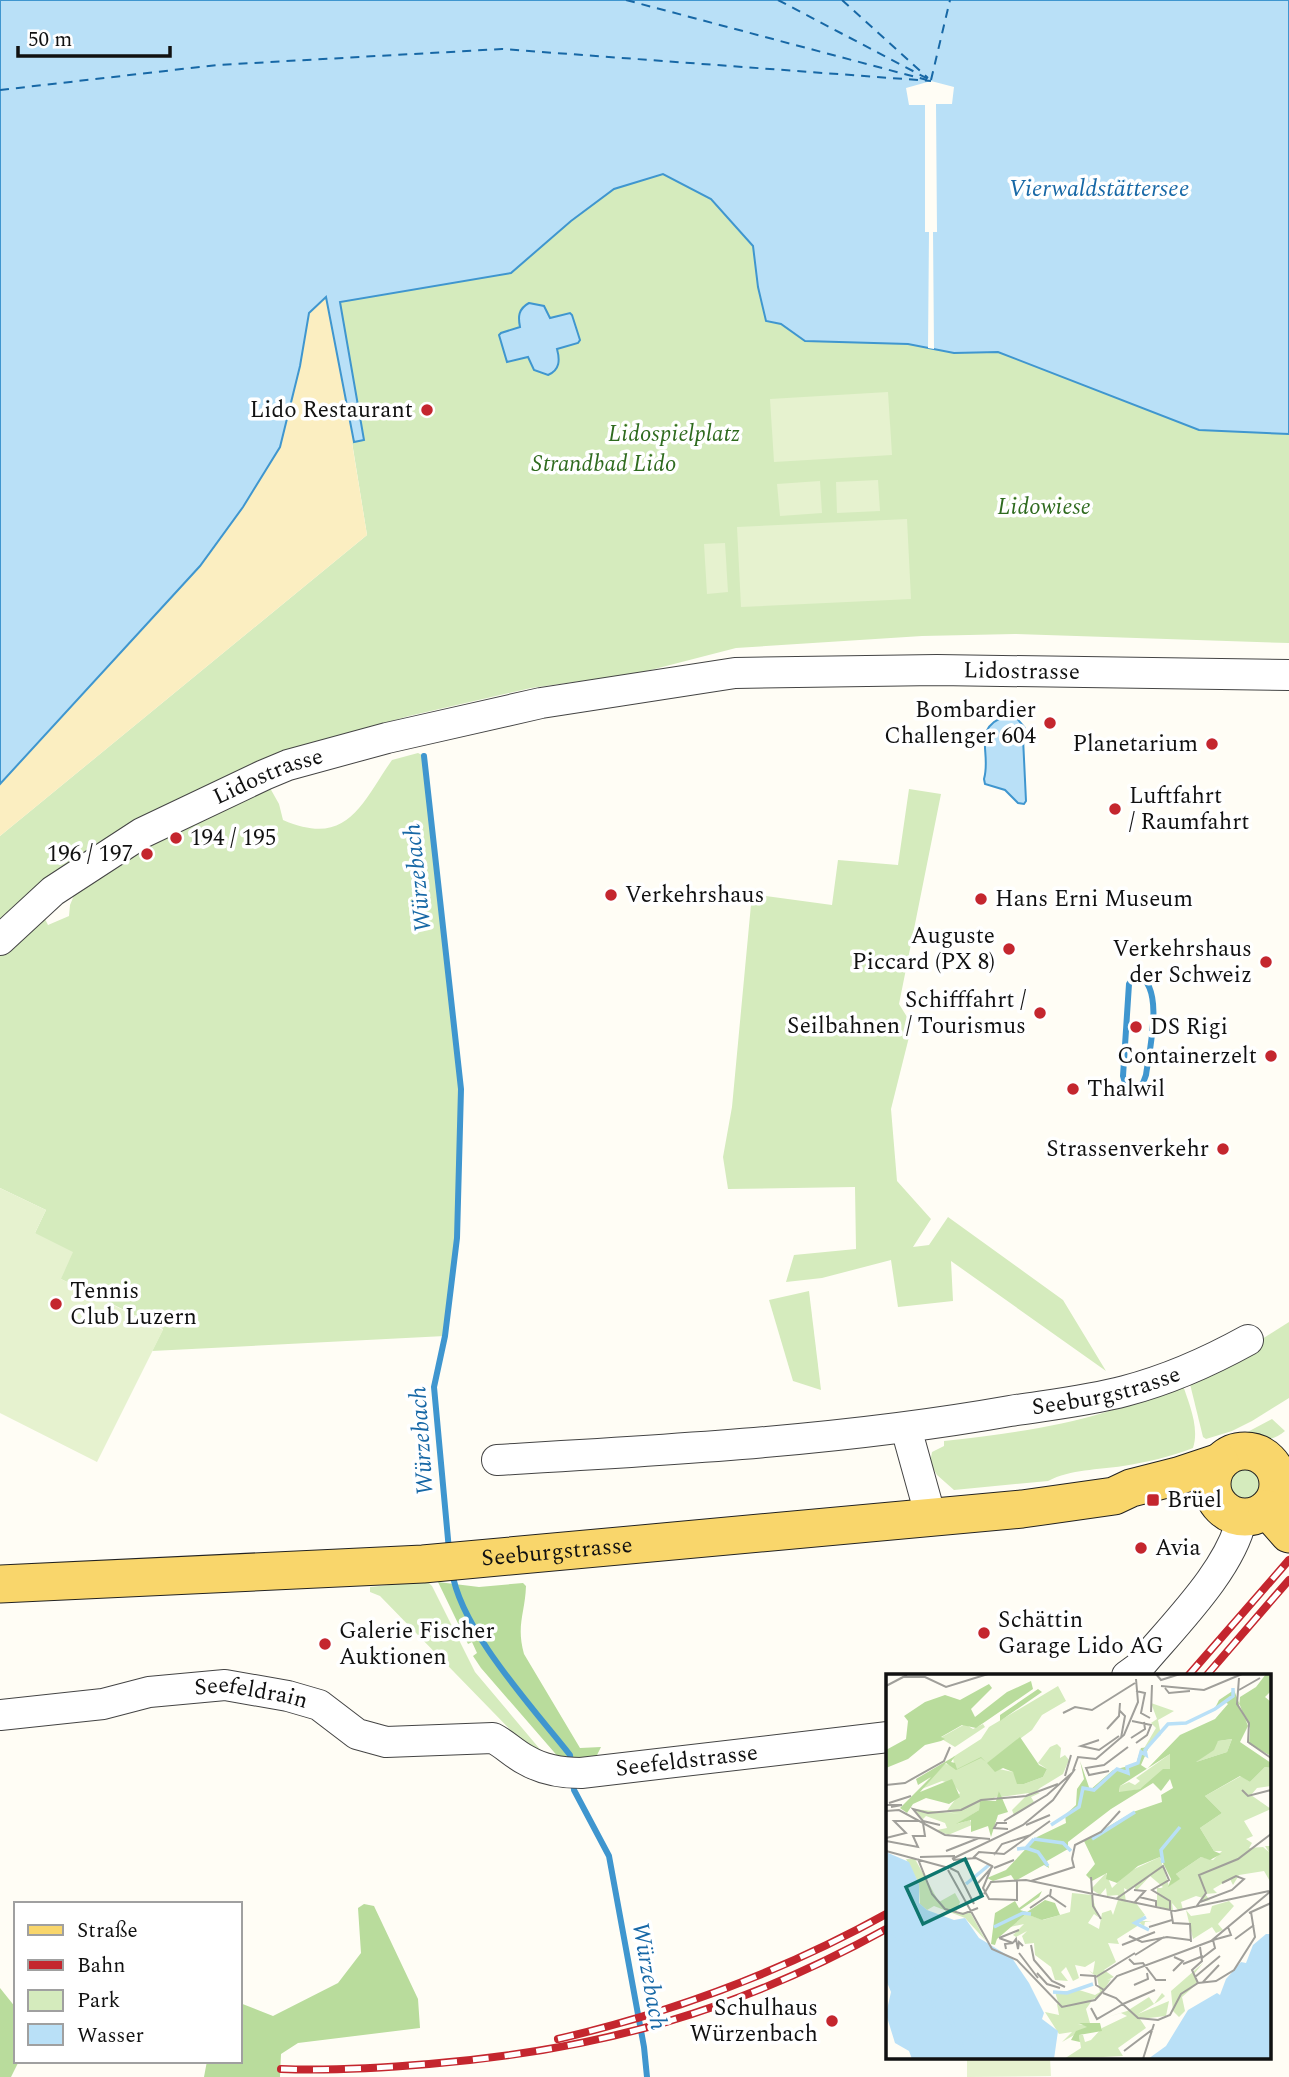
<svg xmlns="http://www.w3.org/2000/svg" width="1289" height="2077" font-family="Spectral,serif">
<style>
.green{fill:#d5ebbd}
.forest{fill:#b9dc9c}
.sand{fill:#fbeec1}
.pitch{fill:#e6f2cf}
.water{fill:#b9e0f7;stroke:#3f96cf;stroke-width:2}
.pier{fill:#fffdf5}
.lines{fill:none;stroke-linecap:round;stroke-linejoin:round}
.stream{stroke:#3f96cf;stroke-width:6}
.ferry{stroke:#1768a6;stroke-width:2;stroke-dasharray:9 7;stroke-linecap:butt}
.minor-casing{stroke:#444;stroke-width:32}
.major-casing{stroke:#222;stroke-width:39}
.minor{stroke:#fff;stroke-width:30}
.major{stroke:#f9d66b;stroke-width:37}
.rail-casing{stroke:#c4262e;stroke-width:8}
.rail{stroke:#fff;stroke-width:5;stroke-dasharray:16;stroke-linecap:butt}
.poi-dot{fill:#c4262e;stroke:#fff;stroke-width:2.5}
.labels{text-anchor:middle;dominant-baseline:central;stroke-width:7;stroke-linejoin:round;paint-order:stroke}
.poi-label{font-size:23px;fill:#111;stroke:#fff;text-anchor:start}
.park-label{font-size:23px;font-style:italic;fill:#2f6b1f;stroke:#fff}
.street-label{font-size:23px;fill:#111;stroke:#fff}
.water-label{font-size:24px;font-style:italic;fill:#1768a6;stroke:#fff}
.inset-river{fill:none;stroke:#b9e0f7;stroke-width:3.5}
.inset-road{fill:none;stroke:#a09f9a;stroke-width:2}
.view{fill:#0f766e;fill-opacity:0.15;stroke:#0f766e;stroke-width:3.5}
.inset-edge{fill:none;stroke:#111;stroke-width:3.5}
</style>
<rect width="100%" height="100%" fill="#fffdf5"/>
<g class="green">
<polygon points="663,173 711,199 753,247 758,287 766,321 781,324 805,341 908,344 954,353 998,352 1199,430 1289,434 1289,643 1015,634 922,636 736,648 639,673 531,688 409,716 283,752 0,937 0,836 367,535 352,442 363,439 339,302 511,273 571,221 614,189"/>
<path d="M418,753L424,756L461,1089L457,1238L445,1336L152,1351L163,1329L61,1279L35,1233L46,1210L0,1188V952L44,917L48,925L69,916L70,905L75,893L142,846L270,788L279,804L283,820C348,848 361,804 392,760Z"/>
<polygon points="909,789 941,794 899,1004 912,1025 891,1109 897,1181 931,1219 913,1247 929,1245 948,1217 1063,1300 1106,1371 951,1261 953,1301 898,1307 891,1260 822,1278 786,1282 794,1255 856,1249 855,1187 728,1189 723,1157 732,1107 752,894 832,905 838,860 898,865"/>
<polygon points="809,1291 821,1390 793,1381 769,1300"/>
<polygon points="1289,1322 1289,1398 1252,1421 1232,1431 1206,1439 1203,1437 1190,1384"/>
<path d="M1182,1382C1188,1402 1200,1426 1193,1448C1170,1457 1147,1462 1123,1466C1098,1470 1071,1469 1048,1481L954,1490L937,1475L930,1463L932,1452L944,1446V1441C998,1435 1054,1428 1106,1412C1132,1404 1157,1392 1182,1382Z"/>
<path d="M1272,1419L1285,1431C1267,1447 1244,1436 1224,1447L1221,1446Z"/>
<circle cx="1246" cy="1484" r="17"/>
<polygon points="427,1581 432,1586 475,1672 549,1760 530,1750 380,1596 370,1592 370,1587"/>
</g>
<g class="forest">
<path d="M438,1582L479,1587L523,1583L526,1586C525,1614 516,1625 524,1654L580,1748L601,1747L596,1757L560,1759L481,1668L473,1656L477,1653L472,1642L468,1644Z"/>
<polygon points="364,1904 374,1906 418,1999 420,2028 298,2043 281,2054 280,2077 204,2077 207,2061 240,2061 240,2003 273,2016 338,1983 361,1953 358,1908"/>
<polygon points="0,1988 16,2008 16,2061 19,2061 11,2077 0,2077"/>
</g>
<polygon class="sand" points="327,297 354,442 352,443 367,535 0,836 0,784 200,566 243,507 280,447 300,366 309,313"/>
<g class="pitch">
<polygon points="888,392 892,455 774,462 770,399"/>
<polygon points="878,480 880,511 837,513 836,482"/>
<polygon points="820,481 822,513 780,516 777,484"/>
<polygon points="907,519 911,599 741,607 737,527"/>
<polygon points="725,543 728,592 707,594 704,544"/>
<polygon points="0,1188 46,1210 35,1233 73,1252 61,1279 163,1330 97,1462 0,1413"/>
<polygon points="967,2058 1050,2058 1051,2076 967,2077"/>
</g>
<g class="water">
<polygon points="0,0 1289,0 1289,434 1199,430 998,352 954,353 908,344 805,341 781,324 766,321 758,287 753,246 711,199 663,174 614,189 571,221 511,273 340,302 364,440 354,442 326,297 309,313 300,366 280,447 243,507 200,566 0,784"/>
<path d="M529,303L544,306L550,318L570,313L572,315L580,340L578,343L557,349C560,360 560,370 548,375L534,370L528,357L507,362L499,335L501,333L520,327C518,317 518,309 529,303Z"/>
<path d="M1008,715L1015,716L1025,728L1023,738L1026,801L1024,804L1018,803L1005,790L985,784L984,779C992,751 970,728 1008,715Z"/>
</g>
<polygon class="pier" points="931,81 954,87 952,104 936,104 937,232 933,232 934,349 928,348 929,232 925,232 925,105 909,105 906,88"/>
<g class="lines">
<g class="stream">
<polyline points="424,756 461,1089 457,1238 445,1336 434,1387 449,1550"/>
<path d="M1138,975C1165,987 1149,1052 1146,1075L1143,1083L1138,1087L1125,1083L1123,1076L1129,984L1134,977Z"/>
<path d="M452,1571C460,1629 533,1708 570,1755L571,1765"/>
<polyline points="573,1779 574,1790 609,1856 644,2047 647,2077"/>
</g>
<g class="ferry">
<polyline points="626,0 927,80"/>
<polyline points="778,0 930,80"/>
<polyline points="842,0 928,78"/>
<polyline points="931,80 950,0"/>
<polyline points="0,90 217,65 502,49 931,81"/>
</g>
<g class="minor-casing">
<g id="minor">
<path id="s1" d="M0,940L53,891L142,833L264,775L288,765L387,738L541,703L735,673L937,670L1289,675"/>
<polyline points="906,1428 931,1518"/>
<path id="s2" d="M497,1460C668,1450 841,1441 1010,1411C1048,1405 1088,1401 1125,1391C1167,1380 1210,1361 1248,1340"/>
<path d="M1127,1676L1138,1668C1172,1627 1232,1569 1242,1517"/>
<path id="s3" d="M0,1715L103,1704L149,1692L225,1685L288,1696L319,1705L357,1734L386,1742L493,1738C505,1744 514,1754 526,1760C543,1770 562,1773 581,1773L888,1737"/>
</g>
</g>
<g class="major-casing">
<g id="major">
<circle cx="1245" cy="1484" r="33"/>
<polyline points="1267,1509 1289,1534"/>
<path id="s4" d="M0,1584L423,1564L1022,1509L1114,1496L1131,1488L1178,1476L1220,1462"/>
</g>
</g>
<use href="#minor" class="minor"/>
<use href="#major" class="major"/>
<g class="rail-casing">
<g id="rail">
<polyline points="1188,1676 1289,1560"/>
<polyline points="1206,1676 1289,1580"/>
<path d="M558,2039C674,2012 784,1971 888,1913"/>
<path d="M281,2069C330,2071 380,2068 429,2064C600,2050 738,2011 888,1928"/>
</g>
</g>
<use href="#rail" class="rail"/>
</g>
<g class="poi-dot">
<circle cx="427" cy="410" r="7"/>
<circle cx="1050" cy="723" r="7"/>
<circle cx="1212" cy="744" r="7"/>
<circle cx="1115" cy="809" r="7"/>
<circle cx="176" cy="838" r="7"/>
<circle cx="147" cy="854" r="7"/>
<circle cx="611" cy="895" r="7"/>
<circle cx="981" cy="899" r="7"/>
<circle cx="1009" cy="949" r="7"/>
<circle cx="1266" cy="962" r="7"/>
<circle cx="1040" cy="1013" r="7"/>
<circle cx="1136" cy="1027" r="7"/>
<circle cx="1271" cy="1056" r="7"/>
<circle cx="1073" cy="1089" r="7"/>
<circle cx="1223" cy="1149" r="7"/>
<circle cx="56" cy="1304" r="7"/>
<rect x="1146" y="1493" width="14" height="14" rx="3.5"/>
<circle cx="1141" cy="1548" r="7"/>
<circle cx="984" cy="1633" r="7"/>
<circle cx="325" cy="1644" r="7"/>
<circle cx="832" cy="2021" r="7"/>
</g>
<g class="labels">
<g class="poi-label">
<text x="413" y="410" text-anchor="end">Lido Restaurant</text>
<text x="1036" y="710" text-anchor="end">Bombardier<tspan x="1036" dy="26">Challenger 604</tspan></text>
<text x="1198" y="744" text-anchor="end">Planetarium</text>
<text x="1129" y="796">Luftfahrt<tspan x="1129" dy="26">/ Raumfahrt</tspan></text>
<text x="190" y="838">194 / 195</text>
<text x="133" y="854" text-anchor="end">196 / 197</text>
<text x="625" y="895">Verkehrshaus</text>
<text x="995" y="899">Hans Erni Museum</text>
<text x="995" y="936" text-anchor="end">Auguste<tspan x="995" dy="26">Piccard (PX 8)</tspan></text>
<text x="1252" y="949" text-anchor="end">Verkehrshaus<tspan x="1252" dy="26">der Schweiz</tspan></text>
<text x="1026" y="1000" text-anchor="end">Schifffahrt /<tspan x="1026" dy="26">Seilbahnen / Tourismus</tspan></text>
<text x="1150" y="1027">DS Rigi</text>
<text x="1257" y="1056" text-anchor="end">Containerzelt</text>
<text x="1087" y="1089">Thalwil</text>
<text x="1209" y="1149" text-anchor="end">Strassenverkehr</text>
<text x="70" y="1291">Tennis<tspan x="70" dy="26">Club Luzern</tspan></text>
<text x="1167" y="1500">Brüel</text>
<text x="1155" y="1548">Avia</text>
<text x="998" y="1620">Schättin<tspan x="998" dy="26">Garage Lido AG</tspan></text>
<text x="339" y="1631">Galerie Fischer<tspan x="339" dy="26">Auktionen</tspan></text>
<text x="818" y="2008" text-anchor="end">Schulhaus<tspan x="818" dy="26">Würzenbach</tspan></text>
</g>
<g class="park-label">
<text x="674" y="434">Lidospielplatz</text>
<text x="604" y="464">Strandbad Lido</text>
<text x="1044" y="507">Lidowiese</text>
</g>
<g class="street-label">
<text stroke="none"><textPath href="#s1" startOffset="1083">Lidostrasse</textPath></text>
<text stroke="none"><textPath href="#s1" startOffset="317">Lidostrasse</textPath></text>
<text stroke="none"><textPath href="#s2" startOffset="614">Seeburgstrasse</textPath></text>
<text stroke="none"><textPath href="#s4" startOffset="558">Seeburgstrasse</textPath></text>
<text stroke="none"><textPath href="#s3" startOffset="254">Seefeldrain</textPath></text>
<text stroke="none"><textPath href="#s3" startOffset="712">Seefeldstrasse</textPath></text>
</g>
<g class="water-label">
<text x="1099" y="189">Vierwaldstättersee</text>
<text transform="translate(418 878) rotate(-96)">Würzebach</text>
<text transform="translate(422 1441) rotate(-94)">Würzebach</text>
<text transform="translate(649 1976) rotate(80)">Würzebach</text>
</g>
</g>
<g transform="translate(886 1674)">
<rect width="385" height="385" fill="#fffdf5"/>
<path d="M172,12L180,27L156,41L146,56L108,84L113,95L127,98L138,110L157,103L161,95L152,89L164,73L171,70L175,74L174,84L179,81L183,86L177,100L154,114L150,118L154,119L145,123L148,128L128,141L126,136L143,119L115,123L113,117V122L94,129L93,136L71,150L84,146L86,151L62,161L51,156L61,154L59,149L40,142L37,145L28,135L75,140L60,138L74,119L67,110L56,107L33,116L59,90L68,91L67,83L95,65L103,53ZM265,29L288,37L272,46L275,61L257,76L270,54L265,49L271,45ZM79,50L87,55L97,50L99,53L69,73L54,64ZM346,65L341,78L310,88L332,67ZM284,80V95L254,115L233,119L234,112L243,108L249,111L254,107L250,104ZM379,93L385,94V112L371,114L365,121L385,135L358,147L367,162L360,165L366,169L363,174L377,173L383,178L379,172H385V209L378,197L353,201L347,211L344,205L327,215L331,219L319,220L324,226L316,228L317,224L310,222L295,228L297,236H292L286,229L287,237L271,232V214H275L277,213L264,202L250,217L248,211L243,217L238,214L240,228L250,229L259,241L252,247H266L259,248L258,253L254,249H249L253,251L231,265L233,270L222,269L230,288L218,296L228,303L221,306L225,305L214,322L198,329L173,331L169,318L193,316L209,321L214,318L211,303L202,296L207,299L209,287L199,293L189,291L193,304L187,307L180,293L175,298L182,307L169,306L165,293L149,281L148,269L139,270L136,262L141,257L130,263L127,261L138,250L124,253L140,240L157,246L184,238L186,219L206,221L212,243L208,240L202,249L213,255L216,239L225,236L227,241L232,226L238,230L231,225L232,221L221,222L220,214L214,221L205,215L220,199L226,214L244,197L274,183L283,212L293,205L290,200L315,183L327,186L336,177H328L314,154L336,139L319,122L355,102L364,108ZM20,185H29L53,228L69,219L74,228L70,239L84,238L100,267L79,244L48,232L41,236L34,230L33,210ZM343,227L348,232L332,250L337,256L330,259L326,253L307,265L300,236L305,242L324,239L326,232ZM317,289L308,300L312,309L296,323L299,337L293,343L287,337L285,317ZM276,319L279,322L278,323L273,327L252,340L283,327L280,342L254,345L260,354L232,374L237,382L178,385L195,374L193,361H197L199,368L205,366L216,354L241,342L235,339L212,346L241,337L263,323L268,330ZM205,328L200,335L204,349L192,350L204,352L176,368L186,358L173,360L159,338L173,341L171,330Z" fill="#d5ebbd"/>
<path d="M380,0H385V17L379,23L385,28V82L363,70L364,54L353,33L354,23L370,13ZM145,7L147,15L90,54L76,51L55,63L59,65L55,67L39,71L22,85L0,94V76L20,65L22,47L18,42L39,28L59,21L74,26L103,10L106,14L85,35L89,43L121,18ZM152,15L156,18L114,47V41ZM348,16L362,52L354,68L385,89V94L379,93L364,108L354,102L319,122L336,139L314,154L328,177L335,180L324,186L315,183L290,200L294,205L282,213L285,205L274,183L252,192L231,209L220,205L221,199L206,207L200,201L209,190L198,167L247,138L276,128L275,121L287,114L284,105L275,117L267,109L225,135L182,168V175L161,187L163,194L158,191L129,207L125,201L107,207L101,204L120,196L151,163L180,149L179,141L190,131L191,115L198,105L194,87L204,116L227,96L250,90L255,74L263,73L255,91L261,95L294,61L329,45L342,30L338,27L328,36L333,26ZM346,65L341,78L310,88L328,76L332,67ZM284,80V95H277L254,115L233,118L234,112ZM134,63L153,91L161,95L157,103L138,110H131L127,98L117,94L109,98L101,89ZM69,82L65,88L69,89L71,95L95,83L100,88L95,84L70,96L60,89L34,118L66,105L74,123L63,130L40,124L27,130L21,139L14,134L45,103L32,111L30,105ZM113,117L122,138L112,141L105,163L102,152L85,158V146L70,150L93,136L94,126L110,127ZM156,217L153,223L134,236L141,238L159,226L169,229L174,241L156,246L140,240L111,265L109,271L105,270L109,239L129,227L133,234ZM193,349H214L216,357L193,361L194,368L185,366L190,357L201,353Z" fill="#b9dc9c" fill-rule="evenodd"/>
<path d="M0,178L23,188L33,210V229L41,236L68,246L79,244L93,264L126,284L143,309L158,339L156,345L172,357L168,385H26L23,377L9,369L0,340L5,318L0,306ZM380,260H385V385H262L280,372L302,336L331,319L334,321L340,305L355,288L360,289L367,271Z" fill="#b9e0f7"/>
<path class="inset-river" d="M165,151L193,133L197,114L208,116L231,95L242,99L241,93L252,89L255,78L260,81L259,76L282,50L300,49L329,35L347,22V14M148,165L177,169L185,177M206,165L249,138M140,174L152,178L162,192M131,175L140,174L148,165M277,189L275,176L294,153M80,210L103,191M27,222L40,250L56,266L105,278L120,301L140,312L144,385M27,223L28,247L46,298M28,227L40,259L129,385M0,228L26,222M260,243L249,249L263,256M108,253L137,239L145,240M0,258L38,291L120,385M0,265L19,286M0,270L53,319M1,273L9,289V311M4,275L59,354M18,283L25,227M362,290L385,288M27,296L55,338L72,385M48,304L81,385M9,315L17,289M167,318L181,319L207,310M57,323L107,385M351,385L367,335L361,290M370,385L385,370"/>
<path class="inset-road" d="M270,0L275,6L294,0M19,3H39L60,13L102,0M353,4L351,30L363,49L362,68L385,84M0,12L21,1M275,12L318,16L356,0M279,14L283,19L304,17M353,16L374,4M250,17L259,19L255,39L264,44M234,37L239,42L235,64M265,38L266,11M177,39L189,33L206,36L249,9M246,47L265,51L261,61L250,69M221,55L233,42L234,29M245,64L259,55L258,48M213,66L195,72L213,76L233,62M187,97L192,83L210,85L238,61L252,28L250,5M223,97L203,101L200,94L218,91L242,73M179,102L185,81M0,111L19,109L58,87L64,73M356,116L362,122L385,116M3,129L25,122M0,131H16L5,133M0,137L13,136L59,161L104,165M118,147L161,121L186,99M121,149H111L108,154L122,155M54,151L37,147L27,135L42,139L75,136L95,126L140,122L172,110M140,151L164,141M0,164L20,159L8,147H33M0,167L32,173L27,162H39L37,149M0,177L63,194M60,177L93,164M108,181L116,170L145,161M34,183L69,182M87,184L93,178L118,180L164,147M32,185L46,220L59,235L77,240L92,234M66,185L137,151L167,126L189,95M186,185L189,171L215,158L234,137M67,186L90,184L106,192L97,214L103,225L131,226V207M64,194L72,198L88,230M108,194L128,186M62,196L106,275L131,286L176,333L209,326L231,302L325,267L385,217M205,203L207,232L215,245M145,207L188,193L186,185M92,209L107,192M165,215L164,222L180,233M248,216L259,217L249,228M98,220L105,208L140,206L289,237L383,217M253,223L270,227V233M230,225L277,192L283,206L266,216L284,227V237M314,228L346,216L358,205L350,202L336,209M310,233L320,219L313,201L352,185L385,160M144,234L163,221M285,237L287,249L304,250L305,268M363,239L385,229M263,253L286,246M243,262L256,268L281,263L304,266M113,264L127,269L119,270L120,275M113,264L133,256M349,265L368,251M127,269L130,265L132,275L133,268L137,272M145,271L148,286L166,307L179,313M236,271L269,258M133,279L152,304M249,281L278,263M316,284L329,274L327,266L345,261L342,253M243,285L248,290L257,289L270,306H280M297,290L317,282M287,297L297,287L288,283M151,299L161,310L174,314M194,301L209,302L210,311L218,316M210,303L249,279M309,303L334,282M317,308L333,291M312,309L330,307L348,296L369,263L365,238M312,309L306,296L316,287L314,273M248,311L262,305L261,299M217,319L230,324L252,344L272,346L284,341L295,320L312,309M237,330L269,316M205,334L211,345L237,330M238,377L267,355M257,385L268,350"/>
<path class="view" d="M79,185L96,222L37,250L20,213Z"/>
<rect width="385" height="385" class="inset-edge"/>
</g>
<rect x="14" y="1902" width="228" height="161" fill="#ffffff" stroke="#a0a0a0" stroke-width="2"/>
<rect x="28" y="1925" width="35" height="10" fill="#f9d66b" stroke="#a0a0a0" stroke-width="2"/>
<text x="77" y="1937" font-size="21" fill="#111111">Straße</text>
<rect x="28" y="1960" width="35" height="10" fill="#c4262e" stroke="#a0a0a0" stroke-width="2"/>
<text x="77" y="1972" font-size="21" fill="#111111">Bahn</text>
<rect x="28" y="1990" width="35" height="21" fill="#d5ebbd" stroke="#a0a0a0" stroke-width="2"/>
<text x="77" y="2007" font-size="21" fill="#111111">Park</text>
<rect x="28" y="2024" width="35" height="21" fill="#b9e0f7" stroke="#a0a0a0" stroke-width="2"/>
<text x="77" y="2042" font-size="21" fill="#111111">Wasser</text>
<path d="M18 46v10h152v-10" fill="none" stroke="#111111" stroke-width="3.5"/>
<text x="28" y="46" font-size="21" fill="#111111" stroke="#ffffff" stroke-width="5" paint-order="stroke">50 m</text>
</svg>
